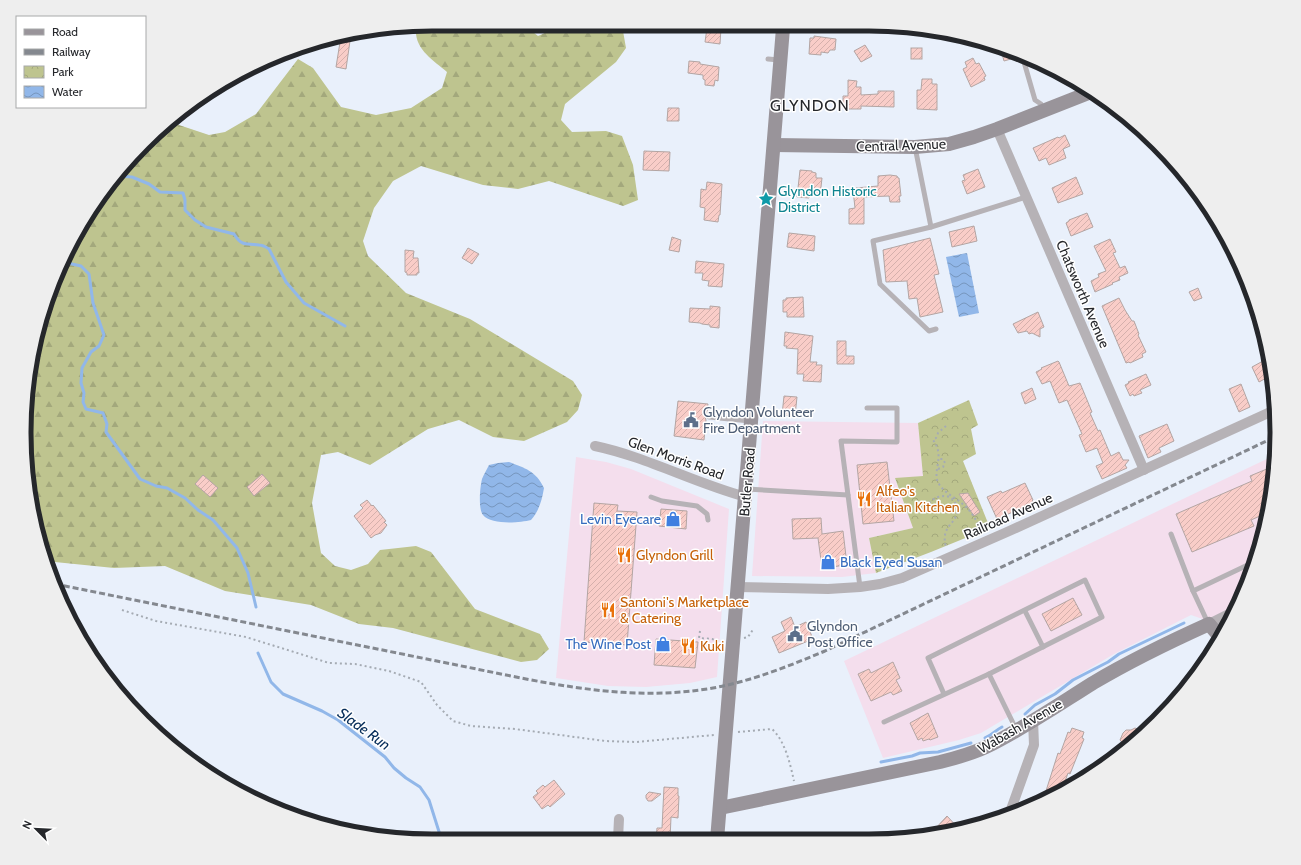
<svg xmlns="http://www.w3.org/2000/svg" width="1301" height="865" font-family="Cabin,sans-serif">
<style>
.commercial{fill:#f4deed}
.forest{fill:url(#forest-firs)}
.park{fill:url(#park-crowns)}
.water{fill:url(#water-waves)}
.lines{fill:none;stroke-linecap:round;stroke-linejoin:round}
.stream{stroke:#91b7e9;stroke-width:3}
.building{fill:url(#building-hatch);stroke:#b3a5a3}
.path{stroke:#a5abb3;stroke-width:2;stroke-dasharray:2 3;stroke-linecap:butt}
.lane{stroke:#b6b2b6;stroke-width:5}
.street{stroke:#b6b2b6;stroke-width:10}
.secondary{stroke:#99949a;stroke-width:14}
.rail{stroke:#84888f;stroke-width:3;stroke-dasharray:6 3;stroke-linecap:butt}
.labels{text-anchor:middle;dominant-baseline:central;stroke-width:3;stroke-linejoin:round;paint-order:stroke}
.street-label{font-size:14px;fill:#25272b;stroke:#fff}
.culture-label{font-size:14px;fill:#0d838f;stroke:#fff;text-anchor:start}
.service-label{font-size:14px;fill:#4e5e75;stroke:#fff;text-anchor:start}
.food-label{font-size:14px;fill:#c56008;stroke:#fff;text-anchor:start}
.shop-label{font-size:14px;fill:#366cbe;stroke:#fff;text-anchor:end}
.water-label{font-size:15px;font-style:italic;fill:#072e5a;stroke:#fff}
.quarter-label{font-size:16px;letter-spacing:1px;fill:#25272b;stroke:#fff}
.rim{fill:none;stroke:#25272b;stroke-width:5}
</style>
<defs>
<pattern id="forest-firs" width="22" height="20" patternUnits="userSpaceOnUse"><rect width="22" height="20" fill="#bec48f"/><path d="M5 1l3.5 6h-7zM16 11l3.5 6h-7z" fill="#a3a87c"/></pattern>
<pattern id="park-crowns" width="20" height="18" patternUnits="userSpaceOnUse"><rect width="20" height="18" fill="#bec48f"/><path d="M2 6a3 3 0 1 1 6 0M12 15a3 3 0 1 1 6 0" fill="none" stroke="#a3a87c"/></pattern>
<pattern id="water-waves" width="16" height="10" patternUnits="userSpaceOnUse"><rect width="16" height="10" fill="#91b7e9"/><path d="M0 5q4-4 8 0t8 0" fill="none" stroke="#7695bd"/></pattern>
<pattern id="building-hatch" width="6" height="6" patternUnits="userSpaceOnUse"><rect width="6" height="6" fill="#f9cdc8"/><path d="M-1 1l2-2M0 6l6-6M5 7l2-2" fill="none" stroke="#d5b0ac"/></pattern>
</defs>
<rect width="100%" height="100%" fill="#e9f0fb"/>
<g class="commercial">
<polygon points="763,421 918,423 923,476 895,479 913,528 869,538 876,573 842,577 752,576"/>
<polygon points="1275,455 1269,512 1246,589 1229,621 1220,625 1191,615 1114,654 981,733 959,740 883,758 844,661"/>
<polygon points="576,457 606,462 631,469 729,509 717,677 690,683 646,687 608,686 556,678"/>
</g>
<path class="forest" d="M416,28H528L538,36L556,28H614L623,31L626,48L616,62L565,104L561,120L572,132L606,131L622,136L633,165L638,200L623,206L549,181L518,189L483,185L421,166L393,181L374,208L363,241L368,256L406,293L470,319L573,381L582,395L578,410L567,422L524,441L493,437L459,420L428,429L370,465L338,452L321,455L312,503L321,553L335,566L351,570L368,564L380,550L416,546L431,552L475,609L540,634L549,649L537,660L521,662L393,628L359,624L311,605L225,591L165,566L114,568L45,561L32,512L25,406L38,327L55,276L109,184L144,143L170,122L209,135L225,132L256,114L298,59L313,68L341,107L376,115L411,108L442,88L447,72C433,60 414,49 416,28Z"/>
<polygon class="park" points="969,400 978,425 971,429 976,454 963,461 990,528 931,552 876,573 869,538 913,528 895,478 923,476 918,423"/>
<g class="water">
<polygon points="967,253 979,313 959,317 946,257"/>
<path d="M509,462C525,468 536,471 544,488C542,500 539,511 531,520C519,523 491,525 483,515C478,509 480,487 482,479C484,474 487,469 489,465L498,463Z"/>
</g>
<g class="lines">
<g class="stream">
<path d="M115,176L132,177L149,184L160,192L183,193L185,200V210L195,220L206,227L234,234C242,247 246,243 259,245C262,245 266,247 269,249L286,282L304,303L345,326"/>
<polyline points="63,262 81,266 89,274 93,303 104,335 99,346 91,352 82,368 81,383 84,393 83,402 86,409 103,413 107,424 106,432 140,479 156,486 167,488 185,498 198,510 213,520 237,548 248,573 256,607"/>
<polyline points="258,653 271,682 283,694 322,711 338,720 385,757 394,768 406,778 420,787 429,800 441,838"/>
<polyline points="1025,714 1035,705 1055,694 1073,680 1108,662 1119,654 1184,623"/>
<path d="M985,738C992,735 996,730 1002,727"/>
<polyline points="881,762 912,756 920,753 938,752 971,743"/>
</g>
</g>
<g class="building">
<polygon points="707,28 721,28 720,44 705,42"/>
<polygon points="351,34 346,69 336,67 341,36"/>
<polygon points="814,36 836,39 835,50 830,50 828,53 821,52 821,55 809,54 810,38 814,38"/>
<polygon points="865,45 872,56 861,62 854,51"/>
<polygon points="1000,46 1018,53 1018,57 1004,61"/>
<rect x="911" y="48" width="11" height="11"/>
<polygon points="973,58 976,64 979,63 986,76 984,77 985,80 971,87 963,69 967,67 965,62"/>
<polygon points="689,61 700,62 700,64 719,67 718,81 715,80 714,86 705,85 705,80 703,79 703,75 688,73"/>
<polygon points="922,79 932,79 932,84 937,84 937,110 917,109 917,90 921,90"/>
<polygon points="848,80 857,81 856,87 861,87 861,95 878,94 878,91 894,91 894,107 861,106 861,109 846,109 846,105 843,105 843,96 848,96"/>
<polygon points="668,108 679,108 679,121 667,121"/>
<polygon points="1065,135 1070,146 1063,149 1066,158 1049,165 1046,158 1039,161 1033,148 1058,137 1059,138"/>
<polygon points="644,151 670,152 669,171 643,170"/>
<polygon points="978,169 985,187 967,194 962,181 965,180 963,175"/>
<polygon points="800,170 812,171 812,172 816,173 816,178 822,178 820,196 810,195 809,198 797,197"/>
<polygon points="890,175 897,176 898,178 899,178 901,196 899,196 900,202 890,202 889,196 864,197 864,224 849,224 849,209 855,208 853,190 856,189 856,188 878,186 878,176"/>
<polygon points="1076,177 1083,194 1058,203 1052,188"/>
<polygon points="707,182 722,184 720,215 719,215 718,222 704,220 705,208 700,207 701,189 706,190"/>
<polygon points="1087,213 1093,227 1071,236 1066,223 1069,221 1069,220"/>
<polygon points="974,226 977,241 952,247 949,232"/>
<polygon points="789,233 815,236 814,251 787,247"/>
<polygon points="672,237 681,240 679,252 669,250"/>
<polygon points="930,238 939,274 934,275 943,312 920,317 917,298 909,299 907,281 886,282 883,250"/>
<polygon points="1110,239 1116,252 1113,253 1120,268 1125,266 1128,273 1119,277 1120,280 1112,283 1113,284 1095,292 1091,281 1099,277 1098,274 1106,271 1094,246"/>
<polygon points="468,248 479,254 472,264 462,258"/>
<polygon points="405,250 414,251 413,258 418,258 419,273 417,273 417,275 407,275 407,273 405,272"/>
<polygon points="696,261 724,264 722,287 708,286 709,281 702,280 703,273 695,273"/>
<polygon points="1198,288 1202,298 1194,301 1189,292"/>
<polygon points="803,297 804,317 787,317 787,312 783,312 783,300 786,300 786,298"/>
<polygon points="1119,298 1125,310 1132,321 1134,321 1139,334 1138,335 1146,352 1142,354 1143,357 1130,363 1129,362 1126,363 1102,306"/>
<polygon points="710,306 720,307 719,328 710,327 710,325 702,324 700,323 689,322 690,308 710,309"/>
<polygon points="1038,312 1044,327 1040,329 1040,337 1032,333 1029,334 1027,331 1018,333 1013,324"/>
<polygon points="785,332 813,336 810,362 817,362 816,365 822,365 821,382 803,381 804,374 797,374 798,349 786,348 787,346 784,346"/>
<polygon points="837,341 846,341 846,356 854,356 854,364 837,364"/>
<polygon points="1058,361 1059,362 1069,386 1080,383 1092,412 1090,413 1098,431 1100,430 1111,456 1119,452 1123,460 1129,460 1125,465 1127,468 1102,479 1096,466 1103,463 1097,448 1086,452 1079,435 1082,434 1067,400 1059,403 1050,381 1042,384 1036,372 1042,369 1041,368"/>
<polygon points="1263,361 1270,376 1259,382 1252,367"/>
<polygon points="1146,374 1151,385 1140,390 1142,393 1134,396 1133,394 1130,396 1125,385 1129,383 1128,382"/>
<polygon points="1241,384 1250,407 1239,412 1229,389"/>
<polygon points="1032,388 1036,399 1025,404 1021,393"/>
<polygon points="784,396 797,397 795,416 782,415"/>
<polygon points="678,401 708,404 707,413 705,416 706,420 704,440 674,436"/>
<polygon points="1167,424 1174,441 1159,448 1161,452 1148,458 1139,436"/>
<polygon points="887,462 894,521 863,524 857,465"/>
<polygon points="1274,466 1269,512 1251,520 1254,526 1192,552 1176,514 1252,481 1250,476"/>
<polygon points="262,474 270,483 254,496 247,487"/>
<polygon points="203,475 218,488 210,497 195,484"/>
<polygon points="1025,483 1033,500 1032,501 1033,503 997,519 987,497 1001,491 1002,493"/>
<polygon points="968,493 980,512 974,516 959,494"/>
<polygon points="367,500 372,506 373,505 386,521 384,522 387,525 381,533 375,535 371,538 354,516 363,508 360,505"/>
<polygon points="594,503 618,505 617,511 637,512 627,645 584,642"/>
<polygon points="661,509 687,511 686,529 659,526"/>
<polygon points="821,518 822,534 843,531 847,565 822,568 818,538 793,539 792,519"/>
<polygon points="1073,598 1082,615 1051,631 1042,614"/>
<polygon points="791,617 795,627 806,622 813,639 779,653 772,637 785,631 781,622"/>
<polygon points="656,639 698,642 695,668 654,665"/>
<polygon points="893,662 900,678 896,680 902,691 893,695 891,692 871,701 858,674 869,669 871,673"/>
<polygon points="928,713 938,737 930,740 929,739 923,741 922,738 918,740 910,723"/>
<polygon points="1072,728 1084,732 1082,738 1084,739 1070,774 1068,773 1062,790 1051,796 1045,794 1058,753 1060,754 1068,732 1070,733"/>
<polygon points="1135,728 1145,732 1126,747 1120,740 1123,733 1126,730 1131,730"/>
<polygon points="554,780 565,794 550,807 548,805 542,809 533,797 538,793 536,791 543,785 545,787"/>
<polygon points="664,787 678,788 678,796 679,796 678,818 671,817 670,840 656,839 657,828 662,828"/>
<polygon points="649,792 661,794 652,801 648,801 646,798 646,795"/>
<polygon points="947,816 960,830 948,833 938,834 934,830"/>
</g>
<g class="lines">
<g class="path">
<path d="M946,426L938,433L936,438L933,440C946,457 931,472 939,484C945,494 957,498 965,506C973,513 977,523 983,531"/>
<polyline points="938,469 943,467 945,463 943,459 939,459"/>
<path d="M926,507C932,496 951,490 956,505C962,524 939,523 946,547"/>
<polyline points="122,610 156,621 246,637 329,663 355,664 389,671 421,682 437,705 453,721 471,726 515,729 605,741 636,742 714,735"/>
<polyline points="700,631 699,638 712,639 720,642 722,642"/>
<polyline points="744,638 748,637 754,628"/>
<path d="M738,732L772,729C785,741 790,763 794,781"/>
</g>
<g class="lane">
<polyline points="1022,55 1035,100 1041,104 1043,110"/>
<polyline points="768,59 779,60"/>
<polyline points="915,147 931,227"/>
<polyline points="936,329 929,331 880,284 873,241 931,227 1026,197"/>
<polyline points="709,417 750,421"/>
<polyline points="747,489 848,495 841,441 897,442 897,408 867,408"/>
<polyline points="848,495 860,587"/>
<polyline points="651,497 662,501 697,506 707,514 708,520"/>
<polyline points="1171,534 1193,591 1208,623"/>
<polyline points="1193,591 1254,562"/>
<polyline points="1025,611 1043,647"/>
<polyline points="944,694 928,658 1085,580 1102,617 989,674"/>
<polyline points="884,722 989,674 1016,729"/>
</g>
<g class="street">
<polyline points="997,129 1144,470"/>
<path d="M595,446C647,457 694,483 746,497"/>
<polyline points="738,587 828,589 860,587 880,584 902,578 1007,532 1275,410"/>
<polyline points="1209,624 1233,612"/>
<polyline points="1009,815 1034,745 1033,720"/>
<polyline points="618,839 619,819"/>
</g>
<g class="secondary">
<polyline points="774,145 915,147 949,144 974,137 997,129 1091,92"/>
<path d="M720,808L940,762C956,758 971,754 986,747C1023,729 1058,705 1093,683C1130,661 1169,642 1209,624L1220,637"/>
<polyline points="717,840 783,28"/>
</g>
<path class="rail" d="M55,584L526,679C590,691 648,699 713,688C752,681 789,666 825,651L1277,436"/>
</g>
<defs>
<g id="sight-bare" transform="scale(1.2)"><path d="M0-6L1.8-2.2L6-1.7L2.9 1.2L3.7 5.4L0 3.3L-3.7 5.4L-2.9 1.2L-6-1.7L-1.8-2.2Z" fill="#0f9aa8" stroke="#fff" stroke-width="2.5" paint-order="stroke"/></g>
<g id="civic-bare" transform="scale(1.2)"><path d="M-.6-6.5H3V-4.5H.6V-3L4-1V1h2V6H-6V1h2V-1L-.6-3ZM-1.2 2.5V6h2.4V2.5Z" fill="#5c6f8a" stroke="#fff" stroke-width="2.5" paint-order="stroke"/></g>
<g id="restaurant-bare" transform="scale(1.2)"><path d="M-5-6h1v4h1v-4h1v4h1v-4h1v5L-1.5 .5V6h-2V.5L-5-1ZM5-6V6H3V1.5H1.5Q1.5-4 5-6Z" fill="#e8710a" stroke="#fff" stroke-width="2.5" paint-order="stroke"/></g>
<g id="shop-bare" transform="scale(1.2)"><path d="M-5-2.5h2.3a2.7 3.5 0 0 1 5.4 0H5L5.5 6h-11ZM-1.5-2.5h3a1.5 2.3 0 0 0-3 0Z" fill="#3f7fe0" stroke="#fff" stroke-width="2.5" paint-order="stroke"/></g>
</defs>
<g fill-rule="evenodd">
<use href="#sight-bare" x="766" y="199"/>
<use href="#civic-bare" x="691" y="420"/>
<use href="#restaurant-bare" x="864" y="499"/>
<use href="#shop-bare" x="673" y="519"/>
<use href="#restaurant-bare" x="624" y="555"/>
<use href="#shop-bare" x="828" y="562"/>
<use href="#restaurant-bare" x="608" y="610"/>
<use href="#civic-bare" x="795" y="634"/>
<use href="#shop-bare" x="663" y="644"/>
<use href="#restaurant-bare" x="688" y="646"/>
</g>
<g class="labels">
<g class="street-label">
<text transform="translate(901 145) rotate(-2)">Central Avenue</text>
<text transform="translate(1083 294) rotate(67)">Chatsworth Avenue</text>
<text transform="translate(676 458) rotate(20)">Glen Morris Road</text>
<text transform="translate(747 482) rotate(-85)">Butler Road</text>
<text transform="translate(1008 516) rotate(-24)">Railroad Avenue</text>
<text transform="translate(1020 726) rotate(-30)">Wabash Avenue</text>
</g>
<g class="culture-label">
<text x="778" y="191">Glyndon Historic<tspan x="778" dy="16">District</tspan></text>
</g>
<g class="service-label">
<text x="703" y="412">Glyndon Volunteer<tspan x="703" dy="16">Fire Department</tspan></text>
<text x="807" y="626">Glyndon<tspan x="807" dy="16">Post Office</tspan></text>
</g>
<g class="food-label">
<text x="876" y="491">Alfeo's<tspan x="876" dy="16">Italian Kitchen</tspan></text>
<text x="636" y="555">Glyndon Grill</text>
<text x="620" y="602">Santoni's Marketplace<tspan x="620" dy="16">&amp; Catering</tspan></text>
<text x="700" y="646">Kuki</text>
</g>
<g class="shop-label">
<text x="661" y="519">Levin Eyecare</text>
<text x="840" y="562" text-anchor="start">Black Eyed Susan</text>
<text x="651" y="644">The Wine Post</text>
</g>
<g class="water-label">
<text transform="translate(364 729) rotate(36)">Slade Run</text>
</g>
<g class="quarter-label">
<text x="810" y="105">GLYNDON</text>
</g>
</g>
<path d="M0 0H1301V865H0ZM432 31H869A401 401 0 0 1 1270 432V433A401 401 0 0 1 869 834H432A401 401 0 0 1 31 433V432A401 401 0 0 1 432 31Z" fill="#eee" fill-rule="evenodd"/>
<path class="rim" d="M432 31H869A401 401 0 0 1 1270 432V433A401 401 0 0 1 869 834H432A401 401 0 0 1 31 433V432A401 401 0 0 1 432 31Z"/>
<rect x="16" y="16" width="130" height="92" fill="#ffffff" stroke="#a8a9aa"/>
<rect x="24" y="29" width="20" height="6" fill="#99949a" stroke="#a8a9aa"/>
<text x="52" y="36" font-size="12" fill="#25272b">Road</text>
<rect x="24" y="49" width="20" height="6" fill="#84888f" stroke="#a8a9aa"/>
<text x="52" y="56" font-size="12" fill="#25272b">Railway</text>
<rect x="24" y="66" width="20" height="12" fill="url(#park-crowns)" stroke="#a8a9aa"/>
<text x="52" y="76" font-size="12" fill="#25272b">Park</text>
<rect x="24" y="86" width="20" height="12" fill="url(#water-waves)" stroke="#a8a9aa"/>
<text x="52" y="96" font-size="12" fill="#25272b">Water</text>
<g transform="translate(36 829) rotate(294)" stroke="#ffffff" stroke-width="3" paint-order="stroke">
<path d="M0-3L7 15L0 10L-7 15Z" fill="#25272b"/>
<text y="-6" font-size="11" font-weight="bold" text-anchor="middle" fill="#25272b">N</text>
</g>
</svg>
